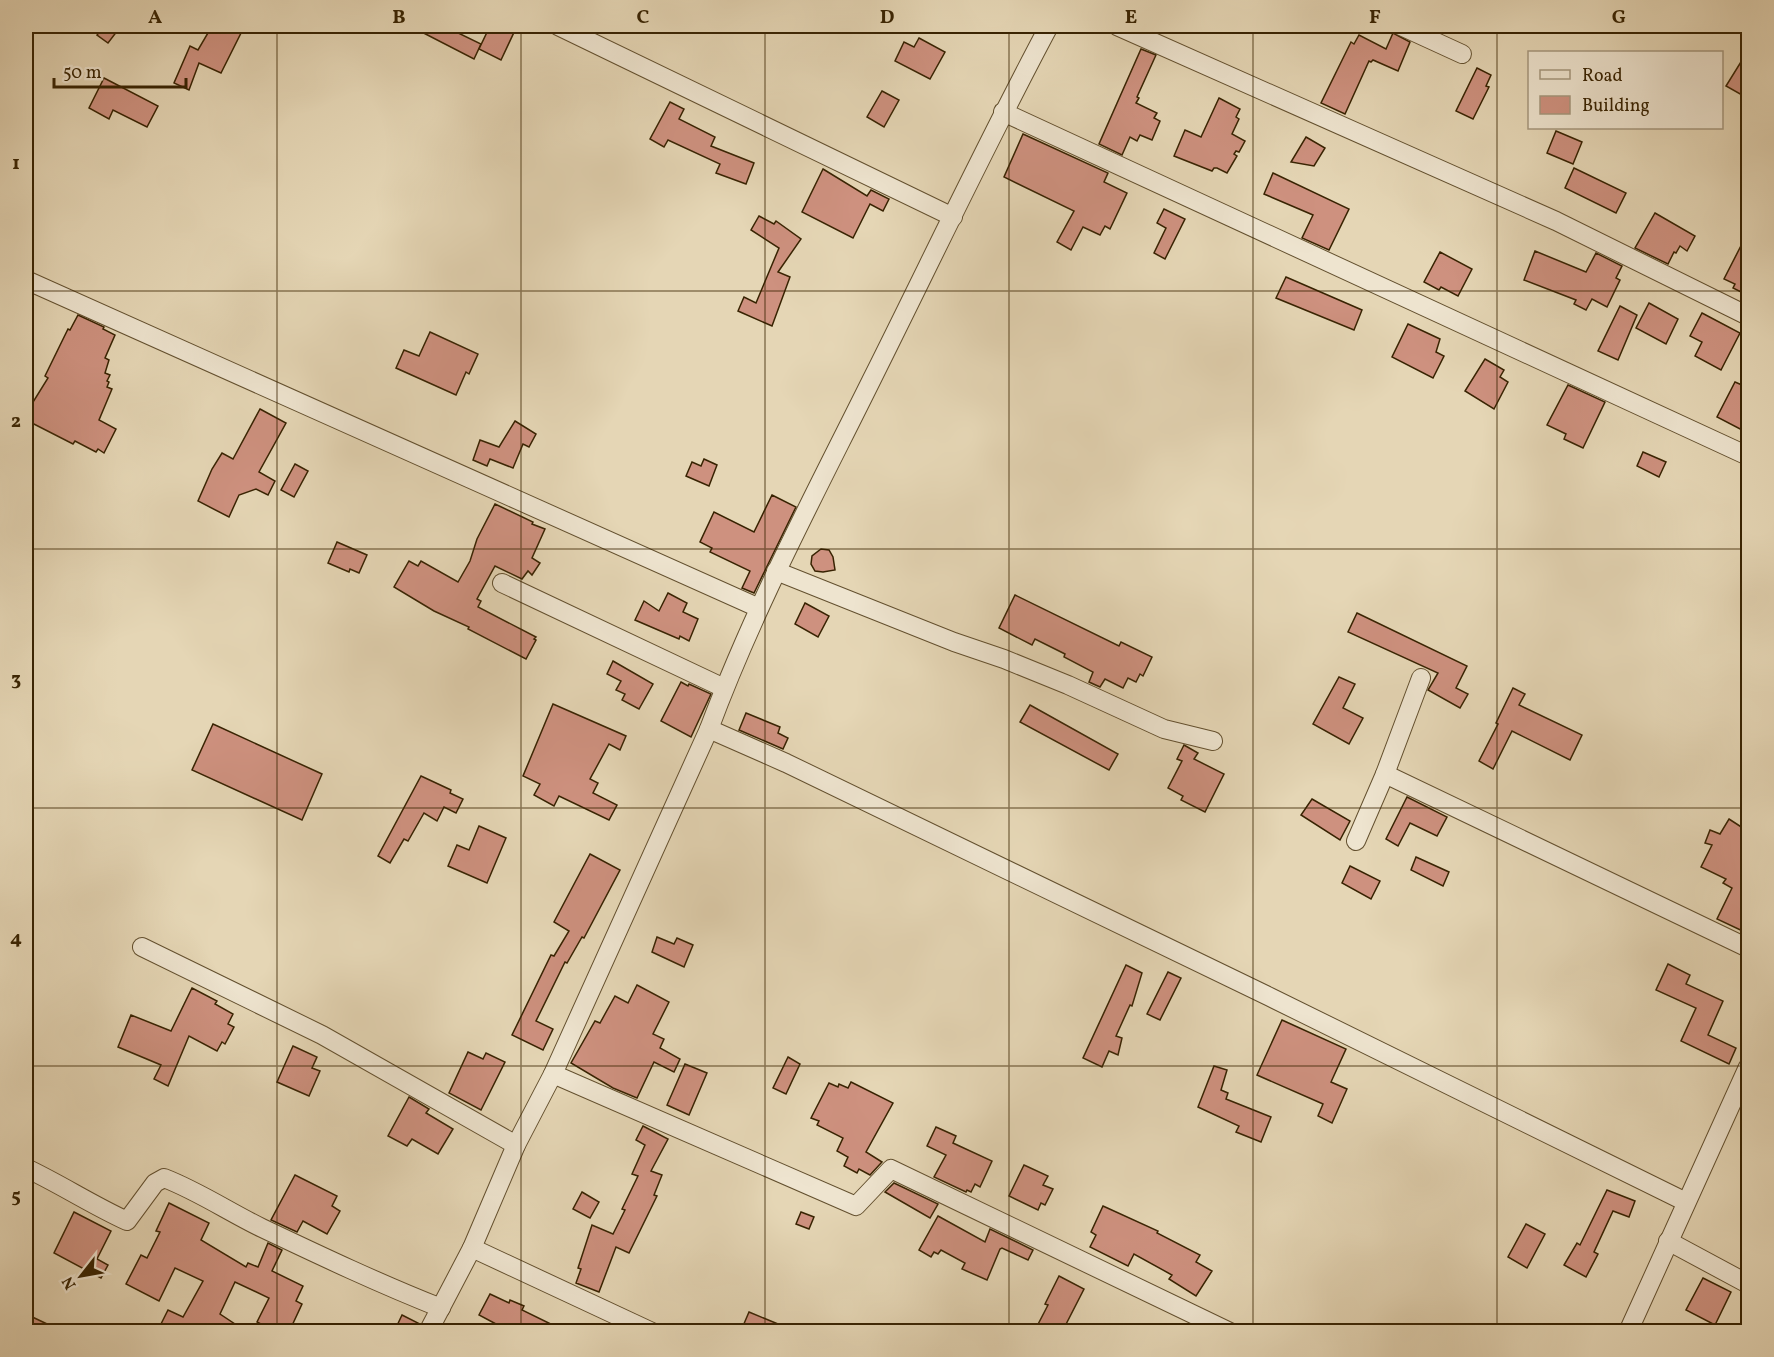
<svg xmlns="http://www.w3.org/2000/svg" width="1774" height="1357" font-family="Vollkorn,serif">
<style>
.building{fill:#ce917f;stroke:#382302;stroke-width:1.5}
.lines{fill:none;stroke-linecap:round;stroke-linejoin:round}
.street-casing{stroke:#63502f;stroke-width:20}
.street{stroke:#eee4cf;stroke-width:18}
.grid{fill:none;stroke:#382302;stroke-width:1.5;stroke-opacity:0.55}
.neatline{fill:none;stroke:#382302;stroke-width:2}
.grid-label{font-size:20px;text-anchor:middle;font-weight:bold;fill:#382302}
</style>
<rect width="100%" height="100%" fill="#e5d6b5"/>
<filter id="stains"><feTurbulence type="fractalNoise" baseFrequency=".00333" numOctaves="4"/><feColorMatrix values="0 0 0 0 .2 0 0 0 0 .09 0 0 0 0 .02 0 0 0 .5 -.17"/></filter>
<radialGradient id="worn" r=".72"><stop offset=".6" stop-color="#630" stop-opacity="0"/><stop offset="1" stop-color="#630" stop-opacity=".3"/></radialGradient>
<g class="building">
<polygon points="104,26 121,26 108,43 97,35"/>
<polygon points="212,26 240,26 237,31 241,33 221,73 199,63 189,90 174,83 190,46 198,50"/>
<polygon points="410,26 444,26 481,44 474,59"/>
<polygon points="490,26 517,26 501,60 479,49"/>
<polygon points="1393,33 1410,42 1398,71 1373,60 1371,62 1369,61 1345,114 1321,103 1351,42 1354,44 1359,35 1386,49"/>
<polygon points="919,38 945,52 930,79 895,61 904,42 914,47"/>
<polygon points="1141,49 1156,55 1137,97 1139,98 1136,103 1157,113 1154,118 1160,121 1152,140 1140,135 1137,141 1130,137 1122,155 1099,144"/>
<polygon points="1749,49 1749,99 1726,86"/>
<polygon points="1477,68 1491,75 1486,86 1489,87 1473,119 1456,111"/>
<polygon points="104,78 158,106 147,127 113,110 109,119 89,108"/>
<polygon points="882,91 899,100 884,127 867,117"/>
<polygon points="1219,98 1240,109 1236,117 1239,119 1232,134 1245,141 1239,152 1236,151 1234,154 1237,156 1227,173 1217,168 1214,168 1212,171 1174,156 1185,130 1201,137"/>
<polygon points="670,102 684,109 679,119 715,137 711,146 754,163 746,184 716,173 720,164 668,140 664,147 650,139"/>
<polygon points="1556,131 1582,142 1573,164 1547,153"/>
<polygon points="1023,134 1108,173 1104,182 1127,193 1110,229 1105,226 1100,235 1083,227 1071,250 1057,242 1074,211 1004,177"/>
<polygon points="1306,137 1325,148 1314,166 1291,162"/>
<polygon points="1574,168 1626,193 1616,213 1565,188"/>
<polygon points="823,169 867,196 871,190 889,199 883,211 870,204 853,238 802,212"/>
<polygon points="1273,173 1349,209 1329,250 1302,238 1313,215 1264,194"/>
<polygon points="1164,209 1185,219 1165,259 1154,253 1166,228 1157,223"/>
<polygon points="1655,213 1695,236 1687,251 1680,246 1676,253 1674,252 1668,264 1635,248"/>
<polygon points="759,216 774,224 776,221 801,239 778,272 790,277 772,326 738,311 744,297 756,303 779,248 751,230"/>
<polygon points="1749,230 1749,296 1733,288 1735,284 1724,279"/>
<polygon points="1535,251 1586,272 1596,253 1622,266 1616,278 1620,280 1607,307 1592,299 1586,310 1574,304 1576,300 1524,280"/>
<polygon points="1440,252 1472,269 1458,296 1441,287 1439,290 1424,282"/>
<polygon points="1286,277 1362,310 1354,330 1276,298"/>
<polygon points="1649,303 1678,319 1666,344 1636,328"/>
<polygon points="1620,306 1637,315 1618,360 1598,351"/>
<polygon points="1702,313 1740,333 1721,370 1695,356 1702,342 1690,336"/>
<polygon points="78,315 104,327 103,329 115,335 105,358 109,360 105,373 110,375 107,381 109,382 107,387 112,389 99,420 116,429 104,453 98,449 96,452 75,441 73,444 26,420 26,405 30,407 48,378 45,376 68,329 70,330"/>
<polygon points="1408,324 1440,339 1436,352 1444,356 1433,378 1392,357"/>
<polygon points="430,332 478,354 469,374 466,372 456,395 396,368 404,350 419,356"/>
<polygon points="1485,359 1504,370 1500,377 1508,382 1494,409 1465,391"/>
<polygon points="1735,382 1749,388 1749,423 1744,431 1717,417"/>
<polygon points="1568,385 1605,402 1583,448 1564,439 1566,434 1547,425"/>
<polygon points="260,409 286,423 259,472 275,481 268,495 256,489 239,495 229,517 198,501 212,469 222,453 233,459"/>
<polygon points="515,421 536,434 529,447 523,444 513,468 490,459 487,466 473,460 480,440 499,447"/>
<polygon points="1643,452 1666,462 1659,477 1637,466"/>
<polygon points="704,459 717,465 709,486 686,476 692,462 701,466"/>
<polygon points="295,464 308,471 294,497 281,490"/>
<polygon points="772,495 796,507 754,593 742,588 750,571 710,552 712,548 700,542 714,512 754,532"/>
<polygon points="495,504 533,522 532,524 545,529 532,558 540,563 532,575 528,571 522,579 495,566 477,599 481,601 478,607 536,637 534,639 536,640 526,659 468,629 469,627 434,611 394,587 409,561 418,566 421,561 458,582 470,561 477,539"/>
<polygon points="337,542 367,555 359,573 350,569 349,572 328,563"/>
<polygon points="821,549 829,550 833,557 835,570 823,572 815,571 811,564 812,556"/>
<polygon points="668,593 687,603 683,612 698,619 689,641 680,636 679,639 635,620 644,601 659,611"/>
<polygon points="1015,595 1119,646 1121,642 1152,657 1143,676 1140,674 1136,682 1128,678 1123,688 1105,679 1100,687 1089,682 1093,672 1064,657 1065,654 1035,639 1032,645 999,628"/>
<polygon points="805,603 829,616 818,637 795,624"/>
<polygon points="1357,613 1467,666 1456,688 1468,694 1460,708 1428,690 1438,673 1348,632"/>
<polygon points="613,661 653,684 639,709 622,700 625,694 616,690 621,681 607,674"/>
<polygon points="1339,677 1355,684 1343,708 1363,718 1349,744 1313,724"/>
<polygon points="681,682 688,686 689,684 711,694 691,737 661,721"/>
<polygon points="1513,688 1525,694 1519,705 1582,735 1570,760 1512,731 1493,769 1479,761 1498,724 1496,723"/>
<polygon points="553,704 626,736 620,750 609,744 590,779 598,783 593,793 617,805 609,820 559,796 554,806 534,795 540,784 523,776"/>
<polygon points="1030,705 1118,754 1109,770 1020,722"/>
<polygon points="746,713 780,727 778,733 788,738 783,749 739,730"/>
<polygon points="213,724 322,774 302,820 192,770"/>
<polygon points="1184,745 1198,753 1194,759 1224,774 1205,812 1181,800 1183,796 1168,788 1182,761 1177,759"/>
<polygon points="421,776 451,790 450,793 463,799 456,813 444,807 437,821 424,813 408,841 404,839 390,863 378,856"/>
<polygon points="1407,797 1447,817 1437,836 1410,823 1398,846 1386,839"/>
<polygon points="1312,799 1350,821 1340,840 1301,815"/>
<polygon points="1729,819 1749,832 1749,934 1717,919 1732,888 1723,883 1726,879 1701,867 1712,845 1705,843 1710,830 1720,834"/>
<polygon points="479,826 506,838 487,883 448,866 457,845 469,850"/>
<polygon points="590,854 620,870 584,938 582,937 567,963 565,962 536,1021 553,1029 543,1050 512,1035 551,955 554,956 569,931 554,922"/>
<polygon points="1416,857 1449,872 1443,886 1411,870"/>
<polygon points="1350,866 1380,881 1371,899 1342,883"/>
<polygon points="657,937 674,944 677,938 693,945 684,967 652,952"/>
<polygon points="1668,964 1690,975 1686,984 1723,1001 1708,1035 1736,1048 1729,1064 1681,1041 1696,1008 1656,990"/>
<polygon points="1126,965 1142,973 1132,1006 1130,1005 1116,1036 1122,1038 1118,1055 1109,1051 1102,1067 1083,1058"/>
<polygon points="1168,972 1181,978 1160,1020 1147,1014"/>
<polygon points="637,985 669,1002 653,1034 664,1039 660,1048 680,1059 674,1072 654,1062 637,1098 613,1088 571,1063 595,1021 600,1023 615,996 628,1003"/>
<polygon points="192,988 217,1001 215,1004 233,1014 228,1024 234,1027 225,1044 222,1042 217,1051 189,1036 168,1086 154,1079 161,1065 118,1047 131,1015 171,1031"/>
<polygon points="1282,1020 1346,1049 1331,1082 1347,1089 1332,1123 1318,1116 1323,1104 1257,1075"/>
<polygon points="293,1046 317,1057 312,1068 320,1071 309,1096 277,1082"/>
<polygon points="468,1052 483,1059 486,1053 505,1062 481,1110 449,1093"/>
<polygon points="788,1057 800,1064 786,1094 773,1088"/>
<polygon points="685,1064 707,1073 689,1115 667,1105"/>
<polygon points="1214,1066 1227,1070 1221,1090 1228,1093 1226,1099 1271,1117 1261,1142 1236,1132 1239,1126 1198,1107"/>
<polygon points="851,1082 893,1103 866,1152 882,1162 870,1175 859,1169 857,1173 844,1166 848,1157 837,1151 843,1138 817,1125 819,1121 811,1118 829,1083 838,1087 839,1084 848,1088"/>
<polygon points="409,1097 429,1109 426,1113 453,1129 438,1154 412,1139 407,1146 388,1136"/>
<polygon points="643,1126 668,1139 651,1171 662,1175 654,1195 657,1196 629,1253 616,1247 599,1292 576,1283 581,1269 578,1268 592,1225 613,1234 625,1210 622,1209 638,1176 632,1174 645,1145 636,1140"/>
<polygon points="936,1127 956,1136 953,1143 992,1161 980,1187 975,1184 971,1192 967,1190 966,1192 934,1177 946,1155 927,1146"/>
<polygon points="1024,1165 1048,1176 1043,1185 1053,1189 1045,1205 1041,1203 1038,1210 1009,1196"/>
<polygon points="295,1175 337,1196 332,1206 340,1211 327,1234 303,1221 297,1232 271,1220"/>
<polygon points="894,1183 938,1204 930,1218 885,1192"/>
<polygon points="1607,1190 1635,1201 1629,1217 1613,1211 1594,1252 1598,1254 1586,1277 1564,1265 1577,1243 1580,1245"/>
<polygon points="582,1192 599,1202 590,1218 573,1209"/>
<polygon points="169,1203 209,1223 201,1240 246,1267 248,1263 258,1267 268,1243 282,1250 272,1271 303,1286 296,1301 302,1304 289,1332 276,1332 257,1322 269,1298 235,1282 220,1314 247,1332 157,1332 168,1310 183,1317 203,1281 175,1268 159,1301 126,1284 141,1255 147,1258 160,1232 156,1231"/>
<polygon points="1103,1206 1158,1231 1157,1233 1200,1255 1196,1262 1212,1271 1196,1296 1169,1279 1172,1275 1134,1254 1128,1266 1090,1247 1096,1235 1091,1232"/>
<polygon points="74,1212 111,1231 97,1259 108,1265 101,1278 54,1253"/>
<polygon points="801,1212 814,1217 809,1229 796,1224"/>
<polygon points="938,1216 985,1242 990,1229 1033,1250 1028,1260 1002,1248 1000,1249 987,1280 962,1269 965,1263 941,1250 938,1254 934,1252 931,1257 919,1250"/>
<polygon points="1526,1224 1545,1234 1527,1268 1508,1257"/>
<polygon points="1059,1276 1084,1289 1062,1332 1034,1332 1048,1305 1045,1304"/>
<polygon points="1703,1278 1731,1292 1715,1325 1686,1310"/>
<polygon points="490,1294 509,1303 510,1300 524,1306 522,1310 567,1332 514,1332 496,1324 479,1315"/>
<polygon points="749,1312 795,1331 794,1332 756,1332 743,1326"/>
<polygon points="26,1314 64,1332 31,1332 26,1329"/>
<polygon points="402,1315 420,1324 417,1332 394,1332"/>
</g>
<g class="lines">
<g class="street-casing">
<g id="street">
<polyline points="558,26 953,217"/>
<polyline points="1117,26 1556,221 1748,316"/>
<polyline points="1401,26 1462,54"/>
<polyline points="1003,112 1748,456"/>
<polyline points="26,280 759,608"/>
<polyline points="776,571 954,642 1004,659 1068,685 1164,729 1213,741"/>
<polyline points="502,583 724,688"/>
<polyline points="709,729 786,763 1270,997 1686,1202"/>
<polyline points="1385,774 1748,948"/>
<polyline points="1356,841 1385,774 1421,678"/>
<polyline points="142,947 322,1035 516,1145"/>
<polyline points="553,1074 856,1206 891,1169 1230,1332"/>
<path d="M26,1168C60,1184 92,1205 127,1221L155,1183L164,1178C198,1191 229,1212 262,1228C321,1256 380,1284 441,1308"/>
<polyline points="1668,1241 1748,1284"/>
<polyline points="472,1248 652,1332"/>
<path d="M428,1332L472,1248L516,1145L553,1074L709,729C754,608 815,494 872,379C931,261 987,142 1049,26"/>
<polyline points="1628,1332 1748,1067"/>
</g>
</g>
<use href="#street" class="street"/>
</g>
<path class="grid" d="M277,26V1332M521,26V1332M765,26V1332M1009,26V1332M1253,26V1332M1497,26V1332M26,291H1748M26,549H1748M26,808H1748M26,1066H1748"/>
<rect width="1774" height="1357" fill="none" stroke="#e5d6b5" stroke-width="66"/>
<rect x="1528" y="51" width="195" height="78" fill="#eee4cf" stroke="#a5977d" stroke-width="1.5"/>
<rect x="1540" y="70" width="30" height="9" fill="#eee4cf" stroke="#a5977d" stroke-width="1.5"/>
<text x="1582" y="81" font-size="18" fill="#382302">Road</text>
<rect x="1540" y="96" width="30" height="18" fill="#ce917f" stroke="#a5977d" stroke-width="1.5"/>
<text x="1582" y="111" font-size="18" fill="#382302">Building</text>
<g transform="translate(81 1276) rotate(239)" stroke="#eee4cf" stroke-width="4.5" paint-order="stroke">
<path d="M0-4.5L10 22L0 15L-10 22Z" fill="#382302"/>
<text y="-9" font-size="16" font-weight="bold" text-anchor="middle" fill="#382302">N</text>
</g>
<path d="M54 78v9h132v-9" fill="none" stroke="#382302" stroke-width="3"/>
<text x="63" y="78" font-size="18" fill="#382302" stroke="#eee4cf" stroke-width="4.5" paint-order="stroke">50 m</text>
<rect x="33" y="33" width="1708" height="1291" class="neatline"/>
<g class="grid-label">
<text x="155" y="23">A</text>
<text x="399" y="23">B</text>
<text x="643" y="23">C</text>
<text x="887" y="23">D</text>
<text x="1131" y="23">E</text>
<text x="1375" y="23">F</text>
<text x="1619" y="23">G</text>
<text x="16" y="169">1</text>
<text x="16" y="427">2</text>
<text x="16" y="685">3</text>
<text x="16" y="944">4</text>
<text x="16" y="1202">5</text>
</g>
<rect width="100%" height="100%" filter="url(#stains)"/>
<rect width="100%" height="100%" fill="url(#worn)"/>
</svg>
